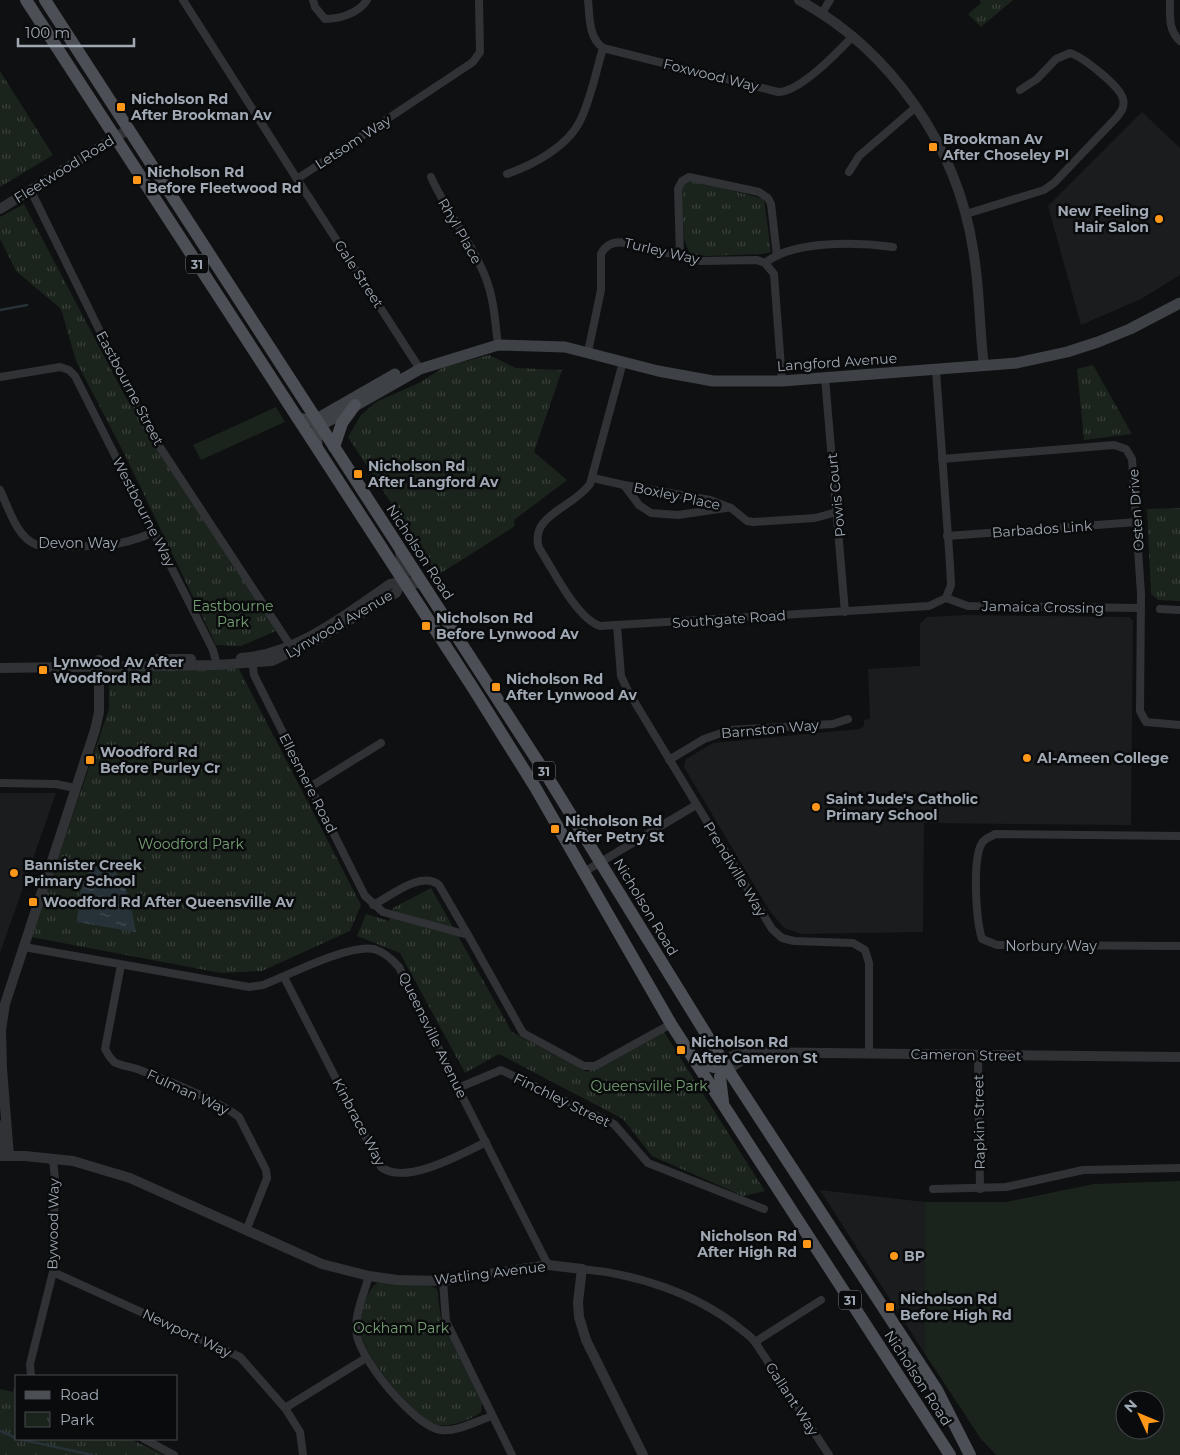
<svg xmlns="http://www.w3.org/2000/svg" width="1180" height="1455" font-family="Montserrat,sans-serif">
<style>
.built{fill:#1b1c1e}
.green{fill:#1b241c;fill-rule:evenodd}
.park{fill:url(#park-tufts)}
.water{fill:url(#water-ripples)}
.lines{fill:none;stroke-linecap:round;stroke-linejoin:round}
.stream{stroke:#273238;stroke-width:2.5}
.minor{stroke:#303236;stroke-width:8}
.tertiary{stroke:#303236;stroke-width:10}
.secondary{stroke:#3e4146;stroke-width:11}
.primary{stroke:#4c4f55;stroke-width:12}
.poi-dot{fill:#ff9819;stroke:#0a0b0c;stroke-width:2}
.labels{text-anchor:middle;dominant-baseline:central;stroke-width:5;stroke-linejoin:round;paint-order:stroke}
.shield{fill:#0a0b0c;stroke:#727981;stroke-width:1}
.shield-label{font-size:12px;font-weight:bold;fill:#9fa8b3}
.street-label{font-size:14px;fill:#9fa8b3;stroke:#0a0b0c}
.poi-label{font-size:14px;font-weight:bold;fill:#9fa8b3;stroke:#0a0b0c;text-anchor:start}
.park-label{font-size:14px;fill:#76a074;stroke:#0a0b0c}
</style>
<defs>
<pattern id="park-tufts" width="24" height="20" patternUnits="userSpaceOnUse" patternTransform="scale(1.25)"><rect width="24" height="20" fill="#1b241c"/><path d="M3 7l-1-3M5 7V3M7 7l1-3M15 17l-1-3M17 17v-4M19 17l1-3" fill="none" stroke="#39413b"/></pattern>
<pattern id="water-ripples" width="26" height="14" patternUnits="userSpaceOnUse" patternTransform="scale(1.25)"><rect width="26" height="14" fill="#273238"/><path d="M2 4q2-2 4 0t4 0M15 11q2-2 4 0t4 0" fill="none" stroke="#434d52"/></pattern>
</defs>
<rect width="100%" height="100%" fill="#0f1011"/>
<g class="built">
<polygon points="1142,112 1180,148 1180,275 1141,299 1081,325 1048,206"/>
<polygon points="964,615 1129,617 1133,621 1131,825 924,823 923,932 802,934 784,928 769,910 684,767 686,759 713,743 860,729 864,726 864,720 870,719 868,669 920,666 920,624 927,617"/>
<polygon points="0,793 56,793 0,953"/>
<polygon points="820,1190 925,1202 925,1354"/>
</g>
<g class="green">
<polygon points="276,407 285,422 201,460 193,445"/>
<path d="M1180,1181V1455H996L981,1439L925,1354V1202H1006L1094,1184ZM1125,1400H1155V1430H1125Z"/>
</g>
<g class="park">
<polygon points="980,0 1013,0 981,27 968,14 981,3"/>
<polygon points="0,71 53,155 0,187"/>
<polygon points="687,179 764,199 771,252 763,254 705,256 690,254 684,239 681,187"/>
<polygon points="24,204 124,394 161,456 278,630 241,646 216,645 126,457 76,361 61,309 16,271 0,239 0,217"/>
<polygon points="489,355 516,368 562,370 534,452 567,480 514,520 515,526 438,575 348,437 361,415 376,402 419,383 444,367"/>
<polygon points="1093,365 1132,434 1084,440 1077,369"/>
<polygon points="1180,508 1180,601 1158,600 1151,594 1147,509"/>
<polygon points="146,667 239,669 361,905 350,931 262,971 221,973 31,937 109,709 109,669"/>
<polygon points="431,888 512,1032 587,1072 664,1032 765,1191 743,1196 652,1156 623,1119 499,1054 465,1073 400,953 357,936 366,914 389,921 393,908"/>
<path d="M378,1282L428,1285L437,1289L441,1320L482,1403L481,1412C470,1421 444,1430 431,1423C411,1413 365,1356 361,1334C358,1318 365,1291 378,1282Z"/>
<polygon points="15,1384 16,1439 130,1439 164,1455 0,1455 0,1389 13,1392"/>
</g>
<path class="water" d="M100,863C127,868 131,909 136,932L77,922C80,901 78,873 100,863Z"/>
<g class="lines">
<g class="stream">
<polyline points="0,310 27,305"/>
<polyline points="0,1431 16,1438"/>
<polyline points="19,1439 92,1455"/>
</g>
<g class="minor">
<polyline points="183,0 297,179 473,62 480,52 479,0"/>
<path d="M313,0L315,7L325,19C340,19 359,13 367,0"/>
<path d="M588,0C590,18 588,36 603,48L778,92C799,92 837,53 852,37"/>
<path d="M1170,0C1170,16 1168,30 1180,41"/>
<polyline points="822,13 830,0"/>
<polyline points="849,172 859,156 916,107"/>
<path d="M507,174C533,165 567,147 580,121C591,99 596,71 603,48"/>
<path d="M431,177C446,211 471,241 485,276C494,298 495,321 498,345"/>
<polyline points="297,179 420,369"/>
<polyline points="31,191 148,429 292,648"/>
<path d="M966,214L1044,190L1054,183L1117,117C1121,112 1125,107 1123,99C1120,86 1083,57 1070,53L1056,59L1037,79L1020,90"/>
<polyline points="680,257 678,189 682,181 689,177 759,192 768,198 771,204 777,256"/>
<path d="M765,263C793,240 858,242 893,247"/>
<path d="M588,352L601,290V254C606,244 615,241 626,243L701,261L757,260L765,263L774,274L782,381"/>
<path d="M623,362L590,484C573,508 529,515 539,548C553,569 576,618 600,626L929,606L946,598L951,585L950,564L936,371"/>
<polyline points="0,377 60,367 69,370 75,376 213,650 217,665"/>
<polyline points="825,378 845,612"/>
<polyline points="942,459 1114,445 1126,449 1132,459 1141,594 1140,711 1146,722 1180,725"/>
<polyline points="593,478 624,485 639,505 651,513 678,515 726,508"/>
<polyline points="624,485 710,500 731,508 747,521 753,522 815,518 837,512"/>
<path d="M0,490C9,509 17,538 37,545C82,546 112,551 154,532"/>
<polyline points="947,536 1137,522"/>
<polyline points="946,598 968,606 1141,608"/>
<polyline points="1160,609 1180,610"/>
<polyline points="617,626 621,676 628,691 772,929 782,938 794,941 853,943 865,950 869,963 869,1054"/>
<polyline points="252,659 254,675 365,896 383,912 468,935 523,1033 584,1066 595,1066 671,1024"/>
<polyline points="669,760 704,739 730,730 833,724 848,719"/>
<polyline points="0,783 56,784 75,788"/>
<polyline points="310,787 381,743"/>
<path d="M1180,836L995,834C991,837 985,838 982,843C972,859 976,920 982,939L997,945L1180,946"/>
<polyline points="584,872 696,805"/>
<path d="M373,905C391,896 421,870 439,885L468,935"/>
<path d="M24,947L249,987L263,985C289,975 348,944 374,949C384,952 392,959 399,967L458,1088L548,1265"/>
<path d="M121,965L105,1049C108,1055 110,1058 114,1062C121,1066 129,1066 137,1069C164,1079 217,1100 239,1117L266,1170L267,1178L246,1231"/>
<path d="M284,977L381,1167C405,1186 462,1154 486,1142"/>
<polyline points="978,1055 980,1189"/>
<polyline points="458,1088 501,1070 614,1124 648,1163 764,1209"/>
<polyline points="933,1189 1006,1187 1083,1170 1180,1168"/>
<path d="M582,1269C636,1274 695,1293 738,1327C744,1332 751,1336 755,1342L821,1300"/>
<polyline points="53,1272 240,1357 285,1408 300,1432 303,1455"/>
<path d="M369,1276C364,1294 353,1317 357,1336C362,1361 415,1427 441,1430C457,1432 477,1421 492,1416"/>
<polyline points="443,1281 446,1321 512,1455"/>
<polyline points="755,1342 829,1455"/>
<polyline points="31,1376 30,1364 53,1272 55,1180 53,1159"/>
<polyline points="285,1408 366,1358"/>
<polyline points="144,1439 174,1455"/>
</g>
<g class="tertiary">
<path d="M799,0C891,50 957,146 973,249C980,288 979,327 984,366"/>
<polyline points="0,209 129,129"/>
<path d="M241,658C297,654 345,615 390,584L403,581L423,584"/>
<polyline points="158,659 191,659"/>
<polyline points="0,668 217,665 272,661 316,640 396,593 405,574 400,553"/>
<polyline points="752,1053 735,1065 725,1064 730,1057 742,1052 1180,1057"/>
<polyline points="0,1156 25,1156 73,1161 130,1178 322,1264 369,1276 397,1280 443,1281 548,1265 582,1269 578,1302 579,1317 586,1340 643,1455"/>
<polyline points="0,1156 1,1135 4,1124"/>
<polyline points="9,1156 2,1069 1,1030 5,1004 95,730 99,712 99,660"/>
</g>
<g class="secondary">
<polyline points="297,418 325,423 420,369 498,345 565,347 658,371 713,381 782,381 1017,363 1067,352 1098,342 1130,329 1180,303"/>
<polyline points="317,448 316,429 320,417 395,374"/>
</g>
<g class="primary">
<polyline points="26,0 473,688 535,787 671,1024 950,1455"/>
<polyline points="45,0 544,771 732,1076 937,1390 970,1455"/>
<polyline points="334,447 342,423 355,405"/>
<polyline points="694,1061 714,1067 725,1064"/>
<polyline points="723,1102 720,1077 725,1064"/>
</g>
</g>
<g class="poi-dot">
<rect x="116" y="102" width="10" height="10" rx="2.5"/>
<rect x="928" y="142" width="10" height="10" rx="2.5"/>
<rect x="132" y="175" width="10" height="10" rx="2.5"/>
<circle cx="1159" cy="219" r="5"/>
<rect x="353" y="469" width="10" height="10" rx="2.5"/>
<rect x="421" y="621" width="10" height="10" rx="2.5"/>
<rect x="38" y="665" width="10" height="10" rx="2.5"/>
<rect x="491" y="682" width="10" height="10" rx="2.5"/>
<circle cx="1027" cy="758" r="5"/>
<rect x="85" y="755" width="10" height="10" rx="2.5"/>
<circle cx="816" cy="807" r="5"/>
<rect x="550" y="824" width="10" height="10" rx="2.5"/>
<circle cx="14" cy="873" r="5"/>
<rect x="28" y="897" width="10" height="10" rx="2.5"/>
<rect x="676" y="1045" width="10" height="10" rx="2.5"/>
<rect x="802" y="1239" width="10" height="10" rx="2.5"/>
<circle cx="894" cy="1256" r="5"/>
<rect x="885" y="1302" width="10" height="10" rx="2.5"/>
</g>
<g class="labels">
<g class="shield">
<rect x="186" y="254.5" width="22" height="19" rx="4"/>
<rect x="533" y="761.5" width="22" height="19" rx="4"/>
<rect x="839" y="1290.5" width="22" height="19" rx="4"/>
</g>
<g class="shield-label">
<text x="197" y="264">31</text>
<text x="544" y="771">31</text>
<text x="850" y="1300">31</text>
</g>
<g class="street-label">
<text transform="translate(711 75) rotate(14)">Foxwood Way</text>
<text transform="translate(353 142) rotate(-33)">Letsom Way</text>
<text transform="translate(64 169) rotate(-32)">Fleetwood Road</text>
<text transform="translate(460 231) rotate(60)">Rhyl Place</text>
<text transform="translate(662 251) rotate(13)">Turley Way</text>
<text transform="translate(359 274) rotate(57)">Gale Street</text>
<text transform="translate(837 362) rotate(-4)">Langford Avenue</text>
<text transform="translate(130 388) rotate(62)">Eastbourne Street</text>
<text transform="translate(836 495) rotate(-96)">Powis Court</text>
<text transform="translate(677 496) rotate(12)">Boxley Place</text>
<text transform="translate(1136 510) rotate(-94)">Osten Drive</text>
<text transform="translate(144 512) rotate(63)">Westbourne Way</text>
<text transform="translate(1042 529) rotate(-4)">Barbados Link</text>
<text x="78" y="543">Devon Way</text>
<text transform="translate(420 552) rotate(57)">Nicholson Road</text>
<text transform="translate(1043 607) rotate(1)">Jamaica Crossing</text>
<text transform="translate(729 619) rotate(-4)">Southgate Road</text>
<text transform="translate(339 624) rotate(-30)">Lynwood Avenue</text>
<text transform="translate(770 729) rotate(-5)">Barnston Way</text>
<text transform="translate(308 783) rotate(63)">Ellesmere Road</text>
<text transform="translate(735 869) rotate(59)">Prendiville Way</text>
<text transform="translate(646 907) rotate(59)">Nicholson Road</text>
<text x="1051" y="946">Norbury Way</text>
<text transform="translate(433 1035) rotate(64)">Queensville Avenue</text>
<text transform="translate(966 1055) rotate(1)">Cameron Street</text>
<text transform="translate(188 1092) rotate(25)">Fulman Way</text>
<text transform="translate(562 1100) rotate(26)">Finchley Street</text>
<text transform="translate(359 1122) rotate(62)">Kinbrace Way</text>
<text transform="translate(979 1122) rotate(-91)">Rapkin Street</text>
<text transform="translate(53 1224) rotate(-89)">Bywood Way</text>
<text transform="translate(490 1273) rotate(-7)">Watling Avenue</text>
<text transform="translate(187 1333) rotate(25)">Newport Way</text>
<text transform="translate(918 1378) rotate(57)">Nicholson Road</text>
<text transform="translate(792 1399) rotate(57)">Gallant Way</text>
</g>
<g class="poi-label">
<text x="131" y="99">Nicholson Rd<tspan x="131" dy="16">After Brookman Av</tspan></text>
<text x="943" y="139">Brookman Av<tspan x="943" dy="16">After Choseley Pl</tspan></text>
<text x="147" y="172">Nicholson Rd<tspan x="147" dy="16">Before Fleetwood Rd</tspan></text>
<text x="1149" y="211" text-anchor="end">New Feeling<tspan x="1149" dy="16">Hair Salon</tspan></text>
<text x="368" y="466">Nicholson Rd<tspan x="368" dy="16">After Langford Av</tspan></text>
<text x="436" y="618">Nicholson Rd<tspan x="436" dy="16">Before Lynwood Av</tspan></text>
<text x="53" y="662">Lynwood Av After<tspan x="53" dy="16">Woodford Rd</tspan></text>
<text x="506" y="679">Nicholson Rd<tspan x="506" dy="16">After Lynwood Av</tspan></text>
<text x="100" y="752">Woodford Rd<tspan x="100" dy="16">Before Purley Cr</tspan></text>
<text x="1037" y="758">Al-Ameen College</text>
<text x="826" y="799">Saint Jude's Catholic<tspan x="826" dy="16">Primary School</tspan></text>
<text x="565" y="821">Nicholson Rd<tspan x="565" dy="16">After Petry St</tspan></text>
<text x="24" y="865">Bannister Creek<tspan x="24" dy="16">Primary School</tspan></text>
<text x="43" y="902">Woodford Rd After Queensville Av</text>
<text x="691" y="1042">Nicholson Rd<tspan x="691" dy="16">After Cameron St</tspan></text>
<text x="797" y="1236" text-anchor="end">Nicholson Rd<tspan x="797" dy="16">After High Rd</tspan></text>
<text x="904" y="1256">BP</text>
<text x="900" y="1299">Nicholson Rd<tspan x="900" dy="16">Before High Rd</tspan></text>
</g>
<g class="park-label">
<text x="233" y="606">Eastbourne<tspan x="233" dy="16">Park</tspan></text>
<text x="191" y="844">Woodford Park</text>
<text x="649" y="1086">Queensville Park</text>
<text x="401" y="1328">Ockham Park</text>
</g>
</g>
<rect x="15" y="1375" width="162" height="65" fill="#0a0b0c" stroke="#464a4f"/>
<rect x="25" y="1391" width="25" height="8" fill="#4c4f55" stroke="#464a4f"/>
<text x="60" y="1400" font-size="15" fill="#9fa8b3">Road</text>
<rect x="25" y="1412" width="25" height="15" fill="url(#park-tufts)" stroke="#464a4f"/>
<text x="60" y="1425" font-size="15" fill="#9fa8b3">Park</text>
<g transform="translate(1140 1415) rotate(314)"><circle r="24" fill="#0a0b0c" stroke="#464a4f"/>
<path d="M0-4L9 19L0 12L-9 19Z" fill="#ff9819"/>
<text y="-8" font-size="14" font-weight="bold" text-anchor="middle" fill="#9fa8b3">N</text>
</g>
<path d="M18 38v8h116v-8" fill="none" stroke="#9fa8b3" stroke-width="2.5"/>
<text x="25" y="38" font-size="15" fill="#9fa8b3" stroke="#0a0b0c" stroke-width="4" paint-order="stroke">100 m</text>
</svg>
